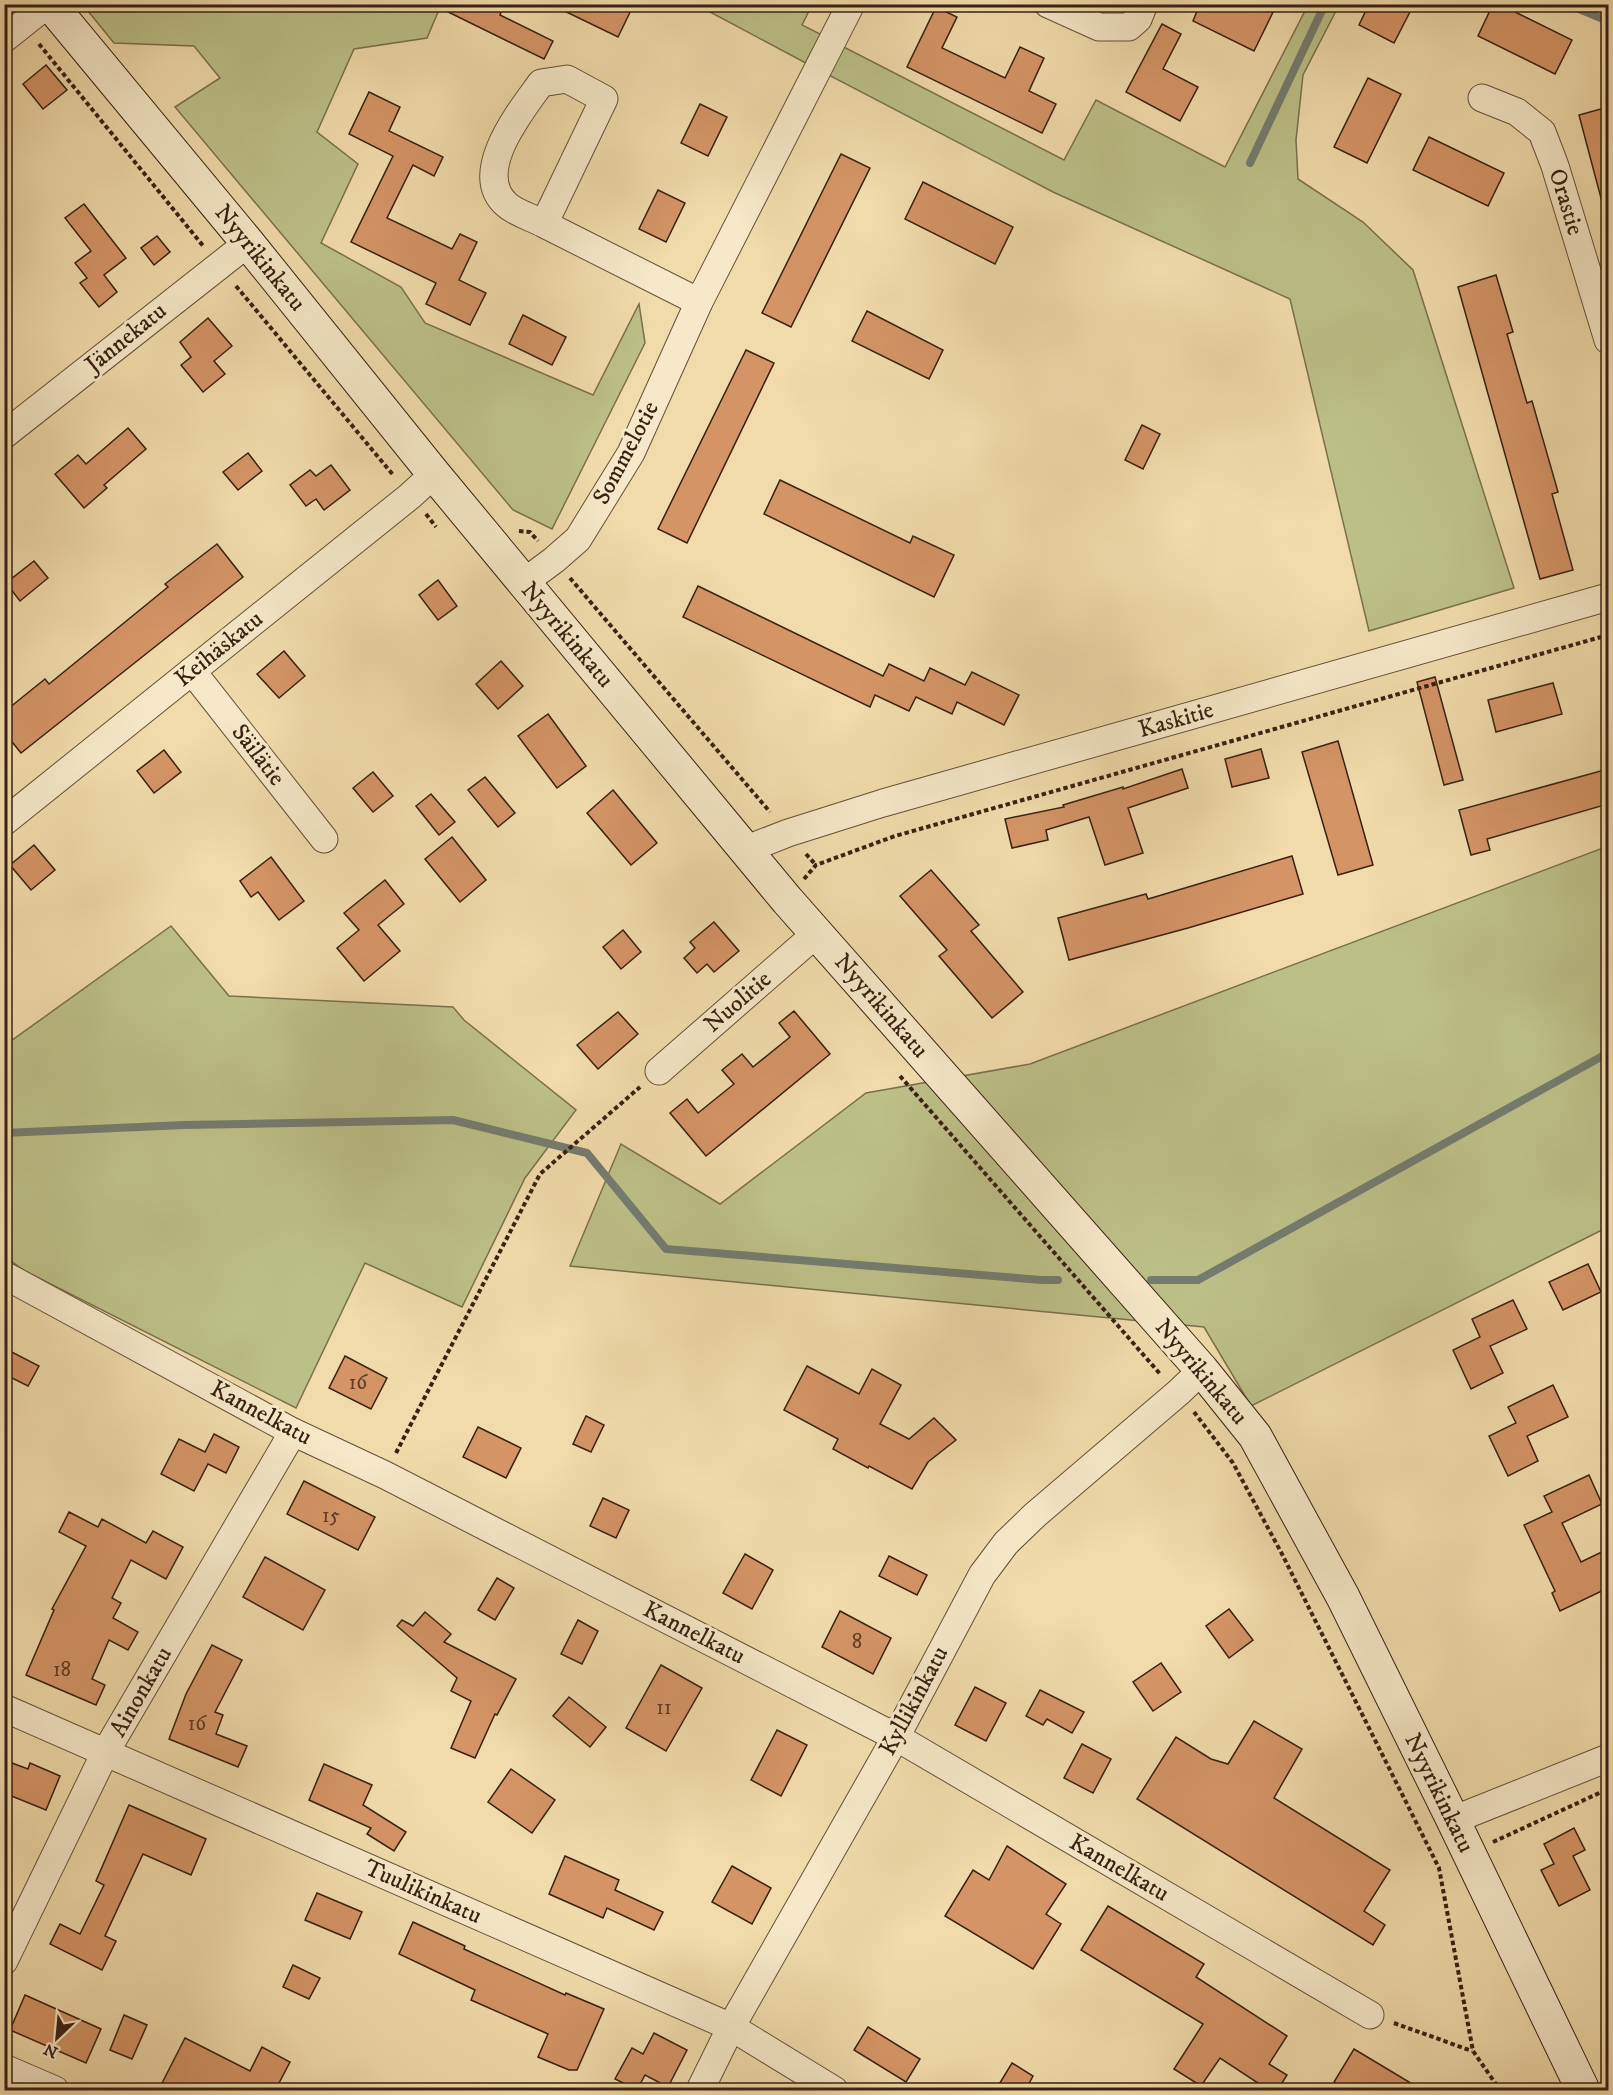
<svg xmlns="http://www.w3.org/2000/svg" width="1613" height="2095" font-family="'IM FELL DW Pica',serif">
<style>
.green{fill:#bcc087;stroke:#7a704c;stroke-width:1.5}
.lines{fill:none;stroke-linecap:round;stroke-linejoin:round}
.stream{stroke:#747c70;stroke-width:8}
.building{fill:#d49466;stroke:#382012;stroke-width:1.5}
.street-casing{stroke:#664f38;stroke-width:29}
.secondary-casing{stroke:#382012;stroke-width:35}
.path{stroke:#382012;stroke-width:4;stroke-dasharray:4.5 3;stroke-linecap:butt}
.street{stroke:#f6e8c8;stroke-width:27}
.secondary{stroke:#f6e8c8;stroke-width:33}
.labels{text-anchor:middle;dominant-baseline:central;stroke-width:6;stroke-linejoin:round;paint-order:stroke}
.number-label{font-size:21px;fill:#5f3d27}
.street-label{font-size:24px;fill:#382012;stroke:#f6e8c8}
</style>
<rect width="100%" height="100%" fill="#f1dbaa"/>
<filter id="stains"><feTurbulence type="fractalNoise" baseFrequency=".00333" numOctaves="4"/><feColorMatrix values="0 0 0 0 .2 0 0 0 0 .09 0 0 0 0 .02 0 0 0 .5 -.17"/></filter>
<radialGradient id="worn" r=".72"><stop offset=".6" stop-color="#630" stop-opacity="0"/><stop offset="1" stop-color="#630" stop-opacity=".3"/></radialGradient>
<g class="green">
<polygon points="83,5 441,5 427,38 354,49 317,132 358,164 321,243 401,287 425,323 593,395 639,304 645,343 552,529 513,510 175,107 220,78 194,46 114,43"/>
<polygon points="697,5 812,5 802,25 830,39 815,68"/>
<polygon points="1308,5 1339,5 1303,75 1296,140 1298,179 1363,222 1413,270 1514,588 1369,631 1290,299 1053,192 821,71 836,43 1064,160 1096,100 1225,167"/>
<polygon points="1608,846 1608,1227 1251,1406 1204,1327 570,1266 621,1144 720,1204 866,1093 1030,1064"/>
<polygon points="171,926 229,996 453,1007 464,1020 576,1110 525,1178 462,1307 365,1263 296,1408 23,1270 5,1256 4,1046"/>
</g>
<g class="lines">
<g class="stream">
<polyline points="1567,4 1608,21"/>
<polyline points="1250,163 1325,4"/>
<polyline points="4,1133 184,1125 453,1120 587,1153 666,1249 1041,1280 1058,1280"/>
<polyline points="1151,1280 1198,1280 1608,1053"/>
</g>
</g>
<g class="building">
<polygon points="432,4 504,4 500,15 553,41 544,59"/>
<polygon points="550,4 634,4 618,37"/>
<polygon points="1200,4 1277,4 1254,51 1193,21"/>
<polygon points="1369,4 1414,4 1394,43 1359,25"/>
<polygon points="1493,4 1499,4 1572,40 1555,74 1478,36"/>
<polygon points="936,7 957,17 942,48 1005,78 1020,47 1044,58 1029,91 1056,104 1042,133 907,67"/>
<polygon points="1162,24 1181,34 1163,69 1198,87 1180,121 1126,92"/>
<polygon points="46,65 67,90 43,109 23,84"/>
<polygon points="1368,78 1401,94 1367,163 1334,147"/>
<polygon points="369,92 400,107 389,131 443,157 434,176 413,165 387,218 452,249 460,234 477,242 459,280 486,293 470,325 426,304 436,283 351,242 393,156 349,134"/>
<polygon points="700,104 727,117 708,156 681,143"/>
<polygon points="1608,107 1608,201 1602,202 1579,115"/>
<polygon points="1429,137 1504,173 1488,206 1413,170"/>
<polygon points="841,154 870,168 791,327 762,313"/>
<polygon points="923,182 1013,227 995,264 905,219"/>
<polygon points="658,190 685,203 666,242 639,229"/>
<polygon points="84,204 126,258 104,275 117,292 99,307 80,283 87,278 75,263 91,251 65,218"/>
<polygon points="157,236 170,252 154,265 141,248"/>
<polygon points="1496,275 1513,332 1507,334 1527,403 1532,401 1558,492 1552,494 1573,570 1540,579 1458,287"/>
<polygon points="867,311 943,350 929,379 852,341"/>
<polygon points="523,315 566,337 552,365 509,344"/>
<polygon points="208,318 232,346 214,361 225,374 203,392 181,365 191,357 180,342"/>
<polygon points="746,350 774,363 687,543 658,529"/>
<polygon points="1142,425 1160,434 1143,469 1125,460"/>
<polygon points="128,428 146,449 104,485 107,488 84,508 55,474 78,455 86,464"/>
<polygon points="248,453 262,471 238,490 223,472"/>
<polygon points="331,465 350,490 324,510 316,499 306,506 290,485 310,470 316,476"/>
<polygon points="780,480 910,543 913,536 954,555 934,597 764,514"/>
<polygon points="217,544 243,577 21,753 4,732 4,712 45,679 49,684 168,587 165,584"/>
<polygon points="34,561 48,578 20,601 6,583"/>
<polygon points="438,580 457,606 438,620 419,595"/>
<polygon points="698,586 883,676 889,664 924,681 930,668 965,685 972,672 1019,695 1004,725 957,702 952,714 916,697 909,711 875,695 870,707 683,617"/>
<polygon points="284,651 305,676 279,698 257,674"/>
<polygon points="501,661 523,686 498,709 476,684"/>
<polygon points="1435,677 1463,780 1444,785 1417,682"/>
<polygon points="1553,683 1562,714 1496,732 1488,700"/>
<polygon points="548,714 586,766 557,788 518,736"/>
<polygon points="1338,741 1373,865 1338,875 1302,752"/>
<polygon points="1261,749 1269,778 1232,787 1225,759"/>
<polygon points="164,750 181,772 154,793 137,771"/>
<polygon points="1182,769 1188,788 1128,808 1143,853 1105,865 1089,817 1046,830 1048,840 1012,848 1005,819 1064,807 1063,805 1123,787 1123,789"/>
<polygon points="1608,769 1608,804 1487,839 1490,850 1471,855 1459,810"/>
<polygon points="373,772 393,796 373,812 353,788"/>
<polygon points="485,777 515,813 498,827 468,790"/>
<polygon points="613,790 657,843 631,865 587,813"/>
<polygon points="431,794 455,822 439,835 416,806"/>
<polygon points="452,837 486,880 460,902 425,859"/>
<polygon points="34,845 55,870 31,890 10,865"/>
<polygon points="1292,856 1303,894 1188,928 1069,960 1058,918 1146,894 1148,899"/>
<polygon points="271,857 304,901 279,920 258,892 251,897 240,881"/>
<polygon points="931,870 979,925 971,931 1023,992 992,1018 939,956 947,950 900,896"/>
<polygon points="385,880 404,904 378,925 400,951 364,981 337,948 359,930 344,913"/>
<polygon points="714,922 739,951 714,972 707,964 697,973 684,958 695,948 690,942"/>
<polygon points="623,930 641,952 621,969 603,947"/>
<polygon points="794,1011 830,1054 706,1156 670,1113 687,1099 698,1113 734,1084 722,1070 742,1054 753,1067 790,1037 779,1023"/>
<polygon points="618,1012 638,1034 598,1069 577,1045"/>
<polygon points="1588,1264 1601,1292 1563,1310 1549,1282"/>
<polygon points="1513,1300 1527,1329 1490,1346 1503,1373 1471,1389 1453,1350 1480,1337 1472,1319"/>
<polygon points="4,1348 39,1366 28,1386 4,1374"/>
<polygon points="345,1356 387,1378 371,1409 329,1388"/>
<polygon points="807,1366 859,1394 872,1369 901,1385 880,1424 909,1439 934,1418 956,1440 928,1462 912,1489 869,1466 868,1468 833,1449 838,1439 784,1410"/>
<polygon points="1553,1385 1568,1417 1527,1436 1538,1461 1508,1476 1489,1436 1516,1423 1508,1407"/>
<polygon points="586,1416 604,1425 591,1452 573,1444"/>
<polygon points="478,1427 521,1448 506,1478 463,1457"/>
<polygon points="214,1434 239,1447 226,1473 208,1464 194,1491 161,1474 179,1439 205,1452"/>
<polygon points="1589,1475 1602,1504 1562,1523 1581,1562 1608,1549 1608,1588 1560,1611 1552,1593 1555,1591 1524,1525 1552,1512 1544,1496"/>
<polygon points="304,1481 375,1517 358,1550 287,1514"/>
<polygon points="603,1498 629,1510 616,1538 590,1526"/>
<polygon points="69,1512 98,1527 102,1519 146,1543 153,1531 183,1547 166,1579 131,1560 112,1598 121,1603 113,1618 138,1632 128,1650 109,1640 92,1679 105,1685 96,1705 26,1675 54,1610 52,1609 86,1546 59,1532"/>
<polygon points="745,1554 773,1570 752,1609 723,1593"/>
<polygon points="889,1556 927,1575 917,1595 879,1576"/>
<polygon points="265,1557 325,1590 303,1630 243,1597"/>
<polygon points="497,1578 514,1588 495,1620 478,1610"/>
<polygon points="1229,1609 1253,1640 1229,1658 1206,1626"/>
<polygon points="840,1611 891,1638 873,1674 822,1647"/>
<polygon points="425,1612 451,1634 444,1642 516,1679 497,1715 495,1714 475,1758 451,1748 471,1701 451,1691 457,1678 397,1626 402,1620 413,1626"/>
<polygon points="578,1620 598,1631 582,1664 561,1654"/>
<polygon points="212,1645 242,1660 215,1712 223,1715 216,1734 247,1746 238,1767 169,1739 186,1694"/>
<polygon points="1161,1663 1181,1692 1153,1711 1133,1682"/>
<polygon points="661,1665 702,1688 666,1751 626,1728"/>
<polygon points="975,1687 1006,1703 986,1741 955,1725"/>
<polygon points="1040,1690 1084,1712 1072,1733 1047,1719 1043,1725 1026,1716"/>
<polygon points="569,1697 606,1727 590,1747 553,1716"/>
<polygon points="1254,1721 1302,1749 1274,1798 1390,1870 1364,1911 1385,1925 1373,1945 1137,1799 1176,1737 1211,1759 1228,1764"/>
<polygon points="777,1730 807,1745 781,1796 751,1780"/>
<polygon points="1082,1744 1111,1759 1093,1793 1064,1778"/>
<polygon points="4,1760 28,1769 30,1763 60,1776 46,1810 4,1793"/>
<polygon points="324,1764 372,1785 363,1805 406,1832 394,1851 367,1834 371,1828 309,1800"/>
<polygon points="511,1769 555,1800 532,1833 488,1802"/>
<polygon points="129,1805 206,1839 191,1875 143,1854 105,1936 116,1941 102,1970 50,1944 60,1924 80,1934 104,1885 96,1881"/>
<polygon points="1574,1828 1585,1850 1573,1856 1590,1890 1559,1906 1541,1870 1554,1864 1544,1844"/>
<polygon points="1007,1846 1066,1884 1046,1914 1061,1924 1033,1969 945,1916 973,1870 989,1880"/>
<polygon points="565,1856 619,1880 615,1890 663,1912 654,1930 607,1908 603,1918 549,1894"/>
<polygon points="732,1866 771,1888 752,1924 712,1902"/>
<polygon points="317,1893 362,1912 350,1939 305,1920"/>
<polygon points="1108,1906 1204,1964 1196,1977 1287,2036 1269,2064 1287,2075 1277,2091 1270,2091 1220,2058 1201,2086 1174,2069 1203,2024 1081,1950"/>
<polygon points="413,1922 465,1946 464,1949 565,1995 566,1993 604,2009 577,2070 569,2070 538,2057 548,2034 471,2000 475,1990 399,1954"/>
<polygon points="293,1965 320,1978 309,1999 283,1987"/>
<polygon points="25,1995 101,2029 86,2063 10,2030"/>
<polygon points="124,2015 147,2025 132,2059 110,2050"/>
<polygon points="868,2027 920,2059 906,2082 854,2050"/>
<polygon points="654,2033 687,2050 668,2087 645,2075 637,2090 615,2079 632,2048 643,2054"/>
<polygon points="185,2038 250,2071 262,2047 290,2062 278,2085 289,2091 158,2091"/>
<polygon points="1354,2049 1424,2091 1348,2091 1334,2082"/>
<polygon points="1012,2063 1033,2076 1025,2091 995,2091"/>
</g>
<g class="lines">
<g class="street-casing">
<g id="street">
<polyline points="1048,4 1099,27 1129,27 1138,19 1144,4"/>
<polyline points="4,39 48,4"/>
<polyline points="1482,98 1517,112 1542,132 1555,166 1608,340"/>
<path d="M544,224C533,218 516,213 507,205C470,173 521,111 541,83L567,79L604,99L544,224L699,302"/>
<polyline points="4,435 248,243"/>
<polyline points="523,583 554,560 578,539 631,453 699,302 851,4"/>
<polyline points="192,671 324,839"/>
<polyline points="4,822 410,496 434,474"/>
<polyline points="747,849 788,833 883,803 1608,597"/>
<polyline points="659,1071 817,933"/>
<polyline points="4,1275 293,1432 385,1475 896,1737 1370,2015"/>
<polyline points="4,1708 731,2027 834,2090"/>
<polyline points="1453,1820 1608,1758"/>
<polyline points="4,1961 105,1753 293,1432"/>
<polyline points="4,2068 55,2090"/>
<polyline points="700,2090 731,2027 896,1737 982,1575 1006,1543 1035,1515 1179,1392 1202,1370"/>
</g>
</g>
<g class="secondary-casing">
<polyline id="secondary" points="50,4 248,243 434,474 787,900 1202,1370 1255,1436 1343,1597 1453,1820 1583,2090"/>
</g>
<g class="path">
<polyline points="39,44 204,247"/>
<polyline points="236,286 394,476"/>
<polyline points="426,514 436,527"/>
<polyline points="519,531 530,532 538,541"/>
<polyline points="570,578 770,812"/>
<polyline points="806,854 816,865"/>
<polyline points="804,879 816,865 895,836 1608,635"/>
<polyline points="900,1076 1161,1375"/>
<polyline points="1194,1412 1233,1463 1282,1554 1439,1868 1473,2051 1500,2090"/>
<polyline points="396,1453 540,1174 640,1087"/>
<polyline points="1493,1842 1608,1789"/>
<polyline points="1394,2023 1472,2051"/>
</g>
<use href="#street" class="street"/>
<use href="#secondary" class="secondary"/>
</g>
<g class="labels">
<g class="number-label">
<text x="358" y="1383">16</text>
<text x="331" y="1516">15</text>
<text x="857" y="1642">8</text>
<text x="62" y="1670">18</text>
<text x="664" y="1708">11</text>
<text x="197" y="1724">16</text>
</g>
<g class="street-label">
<text transform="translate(1566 202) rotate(73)">Orastie</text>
<text transform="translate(260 258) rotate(51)">Nyyrikinkatu</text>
<text transform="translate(126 338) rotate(-39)">Jännekatu</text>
<text transform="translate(626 453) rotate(-62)">Sommelotie</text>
<text transform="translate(567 635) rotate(50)">Nyyrikinkatu</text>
<text transform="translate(219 649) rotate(-39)">Keihäskatu</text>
<text transform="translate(1176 720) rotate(-16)">Kaskitie</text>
<text transform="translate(258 755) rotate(52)">Säilätie</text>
<text transform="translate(738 1002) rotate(-41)">Nuolitie</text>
<text transform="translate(881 1006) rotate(49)">Nyyrikinkatu</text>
<text transform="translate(1201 1372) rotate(50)">Nyyrikinkatu</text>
<text transform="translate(261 1413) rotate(28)">Kannelkatu</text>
<text transform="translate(694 1633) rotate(27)">Kannelkatu</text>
<text transform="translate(141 1692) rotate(-60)">Ainonkatu</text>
<text transform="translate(914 1701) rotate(-62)">Kyllikinkatu</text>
<text transform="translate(1439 1793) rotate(64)">Nyyrikinkatu</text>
<text transform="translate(1119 1868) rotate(30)">Kannelkatu</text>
<text transform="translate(423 1892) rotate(24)">Tuulikinkatu</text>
</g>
</g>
<rect width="1613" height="2095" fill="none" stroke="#f1dbaa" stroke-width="24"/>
<rect x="6" y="6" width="1601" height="2083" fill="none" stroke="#382012" stroke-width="3"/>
<rect x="12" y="12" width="1589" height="2071" fill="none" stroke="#382012" stroke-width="1.5"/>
<g transform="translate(57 2038) rotate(206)" stroke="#f6e8c8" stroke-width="4.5" paint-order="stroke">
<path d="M0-4.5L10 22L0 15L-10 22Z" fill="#382012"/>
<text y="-9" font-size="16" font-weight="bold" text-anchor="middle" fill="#382012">N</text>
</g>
<rect width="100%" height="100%" filter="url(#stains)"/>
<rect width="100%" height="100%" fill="url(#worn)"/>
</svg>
